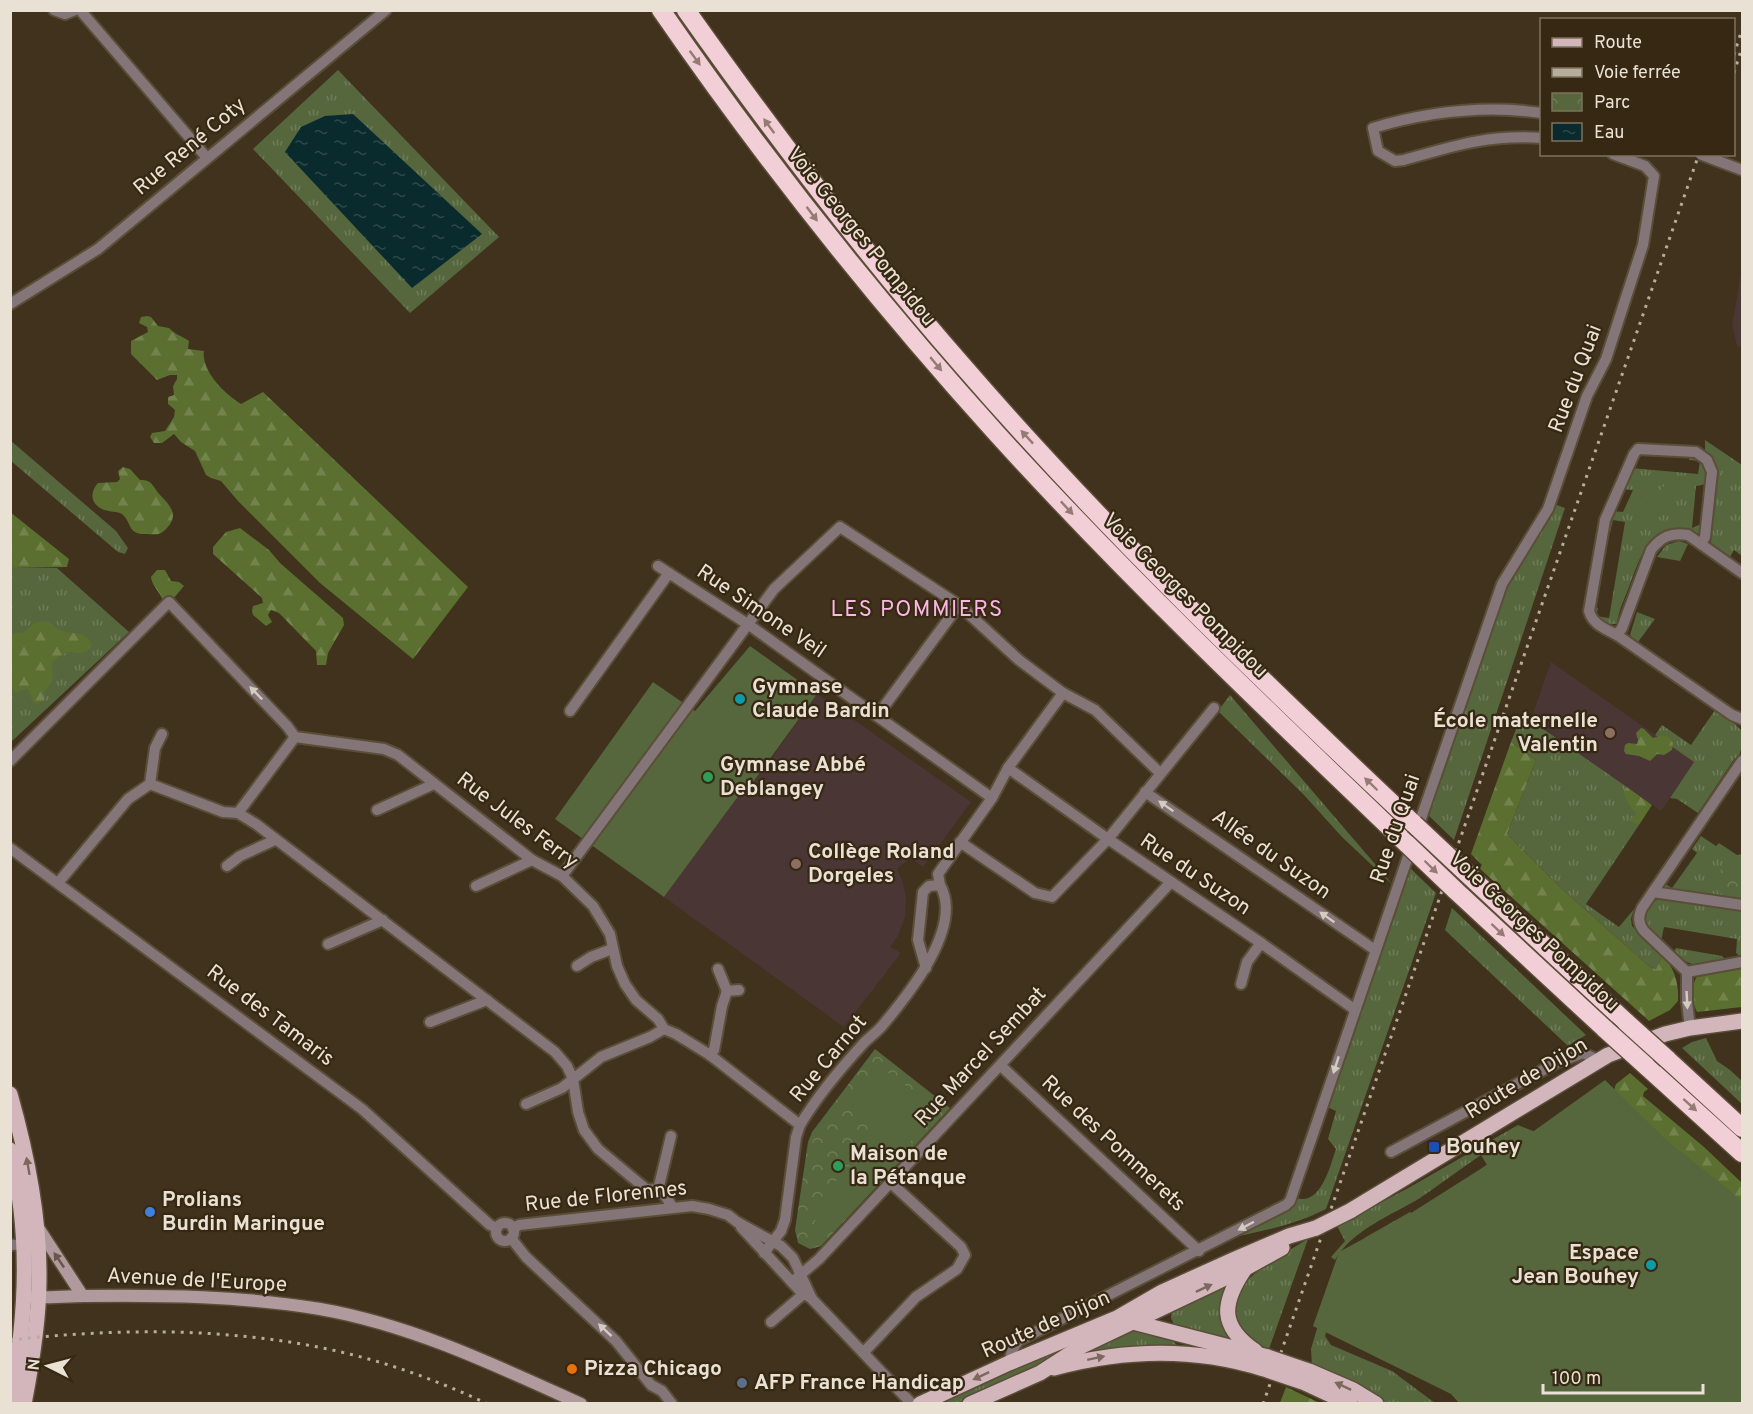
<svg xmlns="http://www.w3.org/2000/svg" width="1753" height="1414" font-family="Overpass,sans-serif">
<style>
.education{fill:#4b3636}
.grass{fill:url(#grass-tufts)}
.forest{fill:url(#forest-firs)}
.park{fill:url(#park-crowns)}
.pitch{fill:#56663d}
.water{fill:url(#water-ripples)}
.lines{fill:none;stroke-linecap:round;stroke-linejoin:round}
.street-casing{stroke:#5b4e39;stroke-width:14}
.secondary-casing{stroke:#5b4e39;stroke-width:15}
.primary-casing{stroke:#5b4e39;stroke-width:18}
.highway-casing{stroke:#5b4e39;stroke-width:21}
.street{stroke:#847678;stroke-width:10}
.secondary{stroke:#b19a9e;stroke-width:12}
.primary{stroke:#d3b6bb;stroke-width:15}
.highway{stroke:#f2cfd6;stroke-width:18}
.rail{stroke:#b7ad9d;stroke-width:3;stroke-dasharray:3 6;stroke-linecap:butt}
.street-bridge-casing{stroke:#5b4e39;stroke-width:14;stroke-linecap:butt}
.primary-bridge-casing{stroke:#5b4e39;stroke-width:18;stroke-linecap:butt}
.highway-bridge-casing{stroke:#5b4e39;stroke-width:21;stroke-linecap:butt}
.street-bridge{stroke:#847678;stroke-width:10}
.primary-bridge{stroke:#d3b6bb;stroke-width:15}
.highway-bridge{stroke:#f2cfd6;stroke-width:18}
.oneway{fill:#947c74}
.oneway2{fill:#d5ccc1}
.oneway3{fill:#7d685e}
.oneway4{fill:#67564a}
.culture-dot{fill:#0f9aa8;stroke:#362812;stroke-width:2}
.education-dot{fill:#8d6e63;stroke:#362812;stroke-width:2}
.leisure-dot{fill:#2e9e5b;stroke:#362812;stroke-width:2}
.transit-dot{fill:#1a4fb4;stroke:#362812;stroke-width:2}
.shop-dot{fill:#3f7fe0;stroke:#362812;stroke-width:2}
.food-dot{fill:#e8710a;stroke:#362812;stroke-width:2}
.service-dot{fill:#5c6f8a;stroke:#362812;stroke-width:2}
.labels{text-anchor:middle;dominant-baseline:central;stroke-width:4.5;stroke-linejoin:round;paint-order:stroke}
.street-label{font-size:21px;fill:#e9e1d3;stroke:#362812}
.poi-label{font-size:21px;font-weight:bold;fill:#e9e1d3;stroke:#362812;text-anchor:start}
.neighbourhood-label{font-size:22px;letter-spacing:1.5px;fill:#fbb6e5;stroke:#362812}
</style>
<defs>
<pattern id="grass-tufts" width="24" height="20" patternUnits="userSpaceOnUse" patternTransform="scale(1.5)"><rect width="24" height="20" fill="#56663d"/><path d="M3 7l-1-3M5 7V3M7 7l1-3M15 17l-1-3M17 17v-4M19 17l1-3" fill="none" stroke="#6e7c58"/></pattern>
<pattern id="forest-firs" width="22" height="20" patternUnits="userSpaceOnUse" patternTransform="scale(1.5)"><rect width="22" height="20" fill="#5a6f30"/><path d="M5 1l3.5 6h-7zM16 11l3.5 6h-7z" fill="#72834d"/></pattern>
<pattern id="park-crowns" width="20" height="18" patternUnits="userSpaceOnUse" patternTransform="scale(1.5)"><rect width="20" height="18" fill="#56663d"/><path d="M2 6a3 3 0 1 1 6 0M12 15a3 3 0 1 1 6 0" fill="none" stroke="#6e7c58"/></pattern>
<pattern id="water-ripples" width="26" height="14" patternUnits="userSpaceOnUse" patternTransform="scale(1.5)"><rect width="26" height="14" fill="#0a2b2d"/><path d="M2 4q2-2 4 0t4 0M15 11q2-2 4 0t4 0" fill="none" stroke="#2e494b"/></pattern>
</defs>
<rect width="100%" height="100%" fill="#40321c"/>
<g class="education">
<polygon points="1742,269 1742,347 1737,346 1732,325"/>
<polygon points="1551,662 1694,762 1661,811 1531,719"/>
<polygon points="817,694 971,802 923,867 911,858 897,869 902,880 906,897 905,917 898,936 890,947 901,953 844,1027 664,897 745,787 748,789 772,758"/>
</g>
<g class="grass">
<polygon points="338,70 499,237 410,313 253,149"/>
<polygon points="10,440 116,531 128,548 125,554 118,552 11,461"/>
<polygon points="1705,440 1742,465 1742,556 1734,550 1730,557 1711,543 1714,470 1705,452"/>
<path d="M1690,455L1701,458L1707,469L1706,484L1696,486L1692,528L1703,523L1701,532L1697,534C1653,516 1643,550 1630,584C1626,596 1618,611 1617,624H1604L1596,618L1594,607L1598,608L1596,616L1609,618L1625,522L1613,520L1610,533L1607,532L1612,511L1623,512L1633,490L1622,489L1631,468L1698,474L1700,461L1689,460Z"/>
<polygon points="1554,504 1565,508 1454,840 1426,813 1509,580"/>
<polygon points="1679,541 1688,544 1680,561 1657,557 1666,545"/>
<polygon points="11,568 57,568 129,632 11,742"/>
<polygon points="1637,612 1655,619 1638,642 1630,635"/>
<polygon points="1230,695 1393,885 1342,837 1304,795 1218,711"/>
<polygon points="1715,710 1729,721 1731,720 1741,730 1742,747 1738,758 1735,758 1698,813 1677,799 1670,798 1694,762 1655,735 1662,725 1691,745"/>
<polygon points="1522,714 1627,787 1623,791 1637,813 1634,822 1639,825 1586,904 1619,927 1634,909 1631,919 1632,926 1662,956 1656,969 1650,967 1561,888 1507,834 1536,760 1511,742"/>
<polygon points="1701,836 1716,846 1719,843 1737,855 1742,854 1742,902 1664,888 1665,884 1672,888 1697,853 1692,849"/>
<path d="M1408,866L1436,893L1326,1209C1297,1224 1267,1230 1235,1237L1288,1209L1296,1198C1321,1206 1330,1166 1336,1149L1328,1139L1336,1111L1325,1106Z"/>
<path d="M1661,898L1742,911V958L1736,953L1737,939L1664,927L1661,941C1651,931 1638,921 1649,907C1653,902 1655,900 1661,898Z"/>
<polygon points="1452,908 1586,1035 1568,1046 1445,930"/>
<path d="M1676,948L1722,956L1726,960C1699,965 1695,971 1674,952Z"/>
<polygon points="1706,1038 1717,1061 1730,1070 1742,1081 1742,1104 1682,1048 1692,1042"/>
<path d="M1518,1125L1533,1131L1538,1146L1493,1175L1481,1155C1460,1169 1441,1184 1420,1198C1392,1215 1352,1230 1335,1260L1331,1257L1345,1241L1337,1226L1410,1187Z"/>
<polygon points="1410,1212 1429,1224 1331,1318 1325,1336 1331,1345 1392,1371 1435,1403 1386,1403 1364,1389 1312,1366 1311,1349 1326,1298 1349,1252 1366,1237"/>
<path d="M1308,1239L1269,1349L1250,1341L1233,1318C1235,1307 1237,1296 1243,1286C1251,1272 1293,1248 1308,1239Z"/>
<polygon points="1228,1281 1240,1343 1176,1329 1171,1318 1172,1307"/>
<polygon points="1108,1326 1046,1362 960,1402 950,1403 943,1400"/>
<polygon points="1133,1326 1169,1337 1179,1347 1136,1347 1075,1356"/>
</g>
<g class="forest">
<path d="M147,316L151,317L158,326L169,328C174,334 182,336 189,341L188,349L204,351C201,371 225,394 241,404L263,392L468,587L413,659L320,583L238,501L221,481L211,478L206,475L195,451L181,442L174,434L162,443H154L150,437L152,433L165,431L174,417L175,410L168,404V397L174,395L173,386L177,379V375H170L157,380L131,354V341L148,332L147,327L139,323L141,317Z"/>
<path d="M123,467L130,469L140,480C153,480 152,486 160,495C171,506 180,516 165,530C159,536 154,534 147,534C125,535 133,520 120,513C115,511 108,512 102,509C90,503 90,492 98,483L117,482L120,479L118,471Z"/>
<polygon points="10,512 69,559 67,567 11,568"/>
<polygon points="240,528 269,550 280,563 343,618 344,625 328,653 326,665 317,665 316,651 279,613 271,610 268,615 272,622 266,626 253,615 252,611 253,606 263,603 262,598 213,554 213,547 226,532"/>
<path d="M157,570H165L171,581L179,582L184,586L173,599L163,601C160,591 152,587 151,577Z"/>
<path d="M48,621C52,624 56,629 60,630C73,635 85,630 92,644C81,665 70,639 52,664C53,680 55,679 44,692V700L39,704L33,702L28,689L15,692L11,687V636L14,633H22L36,622Z"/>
<polygon points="1641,728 1644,729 1653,738 1662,735 1669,737 1673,743 1672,750 1664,755 1657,754 1650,761 1639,756 1626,754 1624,751 1625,745 1628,743 1637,744 1638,740 1636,733"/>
<path d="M1511,742L1536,760L1507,834L1561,888L1650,967L1656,969L1662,956C1675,967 1679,985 1678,1001L1670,1010L1649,1021L1479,868L1482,865L1471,854Z"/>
<path d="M1627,787L1652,805L1639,825L1631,822L1629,819L1635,816L1636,813C1629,807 1626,800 1623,791Z"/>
<path d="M1742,966V1007L1697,1012C1691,1000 1690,986 1698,975Z"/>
<polygon points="1630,1073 1648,1089 1644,1092 1643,1096 1704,1147 1742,1183 1742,1213 1612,1096 1616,1084"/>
<polygon points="1286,1387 1320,1403 1280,1403"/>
</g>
<g class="park">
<polygon points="1742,862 1742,888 1719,894 1711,875 1732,864"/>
<polygon points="875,1049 950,1108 821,1246 810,1249 798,1243 795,1230 808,1142 812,1132"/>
</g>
<g class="pitch">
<polygon points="1667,483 1678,489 1669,512 1643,525 1640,524 1641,490 1659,491"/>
<polygon points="750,646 817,694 748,789 745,787 664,897 555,819 653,682 695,711"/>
<polygon points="876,1064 917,1094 919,1091 941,1109 827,1231 807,1213 883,1129 850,1099"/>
<polygon points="1605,1080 1666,1140 1742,1201 1742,1403 1459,1403 1451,1394 1313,1326 1339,1252 1411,1213 1482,1168"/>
</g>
<polygon class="water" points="353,114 482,234 412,288 285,152 301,127 325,116"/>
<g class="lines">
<g class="street-casing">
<g id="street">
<polyline points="54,10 65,14 75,10"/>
<polyline points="80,10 207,158"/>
<path d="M1542,113C1485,105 1427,112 1373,128L1378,151L1395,161L1404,160C1453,146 1489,134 1542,138"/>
<polyline points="1718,161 1742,170"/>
<polyline points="10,304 98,249 386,10"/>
<polyline points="658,566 749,625 992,798 938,874 940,885"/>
<path d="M1742,573L1688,535C1671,532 1661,537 1651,550L1622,628L1617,635L1732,715L1742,719"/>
<path d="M1617,635C1606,629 1593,625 1589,611L1605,520L1634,454L1638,449L1696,452L1707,460L1712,472L1705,537L1701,544"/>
<polyline points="1214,708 1108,839 1261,943 1354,1009"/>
<polyline points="570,711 669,573"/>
<polyline points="877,716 959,605"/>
<polyline points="10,761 169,602 287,726 295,737 384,749 398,755 532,860 562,876 593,906 610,934 617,966 625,984 636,1000 658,1019 664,1029 676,1034 710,1055 800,1125"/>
<polyline points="150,784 155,748 162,734"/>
<polyline points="1145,792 1375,950"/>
<polyline points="992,798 1008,768 1063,693"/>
<polyline points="377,810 434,784"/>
<polyline points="238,813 295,737"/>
<polyline points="1417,830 1502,584 1548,509 1587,396 1606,359 1643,245 1654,176 1645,166 1613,154"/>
<polyline points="960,842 1035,893 1052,897 1108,839 1008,768"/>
<polyline points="10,848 362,1109 490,1225 497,1228"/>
<polyline points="227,866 240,856 275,840"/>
<polyline points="562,876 774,589 840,527 959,605 1019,660 1063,693 1095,710 1160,773"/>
<polyline points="58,883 128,799 150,784 223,812 238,813 256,824 555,1052 567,1066 573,1079 578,1112 584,1130 598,1149 646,1189 658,1190 666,1197 673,1208"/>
<polyline points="476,886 532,860"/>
<polyline points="1653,892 1742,905"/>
<polyline points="328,944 383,920"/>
<polyline points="577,966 591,957 612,949"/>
<polyline points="718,969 727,991"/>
<path d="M1687,972L1644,931C1638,923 1638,917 1642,908L1742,761"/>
<polyline points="1687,972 1742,962"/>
<polyline points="1687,972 1687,1002 1690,1028"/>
<polyline points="1241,984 1247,962 1261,943"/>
<polyline points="430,1022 487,1000"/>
<polyline points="710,1055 714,1050 722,1006 727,991 739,990"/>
<polyline points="1001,1066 1199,1251"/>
<polyline points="526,1104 562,1088 601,1057 650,1037 664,1029"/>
<polyline points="1391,1152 1556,1063 1583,1053 1598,1060"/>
<polyline points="658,1190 671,1136"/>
<circle cx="505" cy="1232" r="9"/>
<polyline points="741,1227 802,1293 811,1298"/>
<polyline points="513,1229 519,1225 692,1206 709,1209 728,1215 737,1222 781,1246 793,1258 812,1299 912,1404"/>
<polyline points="511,1238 526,1257 616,1341 651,1385 662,1391 672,1404"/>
<polyline points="10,1245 31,1244"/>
<path d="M764,1253L781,1231L785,1220L796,1137L800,1125C815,1100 842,1067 862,1045C868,1038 876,1033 882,1026C908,995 964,927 940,885L929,886L923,892L918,940L926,968"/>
<polyline points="792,1282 819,1259 1171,882"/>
<polyline points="771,1322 807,1291"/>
<polyline points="864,1352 916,1297 957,1269 965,1255 961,1247 891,1183"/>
<polyline points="1009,1363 1012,1351 1018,1341 1286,1205 1290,1201 1412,845"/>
</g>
</g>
<g class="secondary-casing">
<g id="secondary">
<polyline points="37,1226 82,1295"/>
<path d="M30,1297C48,1298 66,1296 84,1296C163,1295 242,1296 320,1309C412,1325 497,1366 581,1404"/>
</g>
</g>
<g class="primary-casing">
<g id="primary">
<path d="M10,1094C27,1154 40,1217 39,1280C39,1321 32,1363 24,1404"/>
<path d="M10,1150C31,1232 27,1319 10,1402"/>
<polyline points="1350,1211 1608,1055 1665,1034 1690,1028 1742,1021"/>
<path d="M1244,1270C1222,1303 1219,1326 1255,1351"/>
<polyline points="1129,1321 1268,1357"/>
<path d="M1054,1368C1124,1349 1194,1347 1264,1369"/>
<polyline points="1309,1371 1353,1390 1376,1404"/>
<polyline points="1305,1383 1350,1404"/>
<polyline points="920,1404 1009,1363 1117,1318 1162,1292 1235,1259 1289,1236 1316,1228"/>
<polyline points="970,1404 1040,1373 1082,1346 1244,1269 1282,1248"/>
</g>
</g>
<g class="highway-casing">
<g id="highway">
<path d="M661,10C763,158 876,300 997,434C1127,577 1267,710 1407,844"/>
<path d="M686,10C773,133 864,253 963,366C1103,528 1258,677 1414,824"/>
<polyline points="1462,869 1626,1022"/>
<polyline points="1455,890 1605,1029"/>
<polyline points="1667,1059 1742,1128"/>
<polyline points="1646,1066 1742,1153"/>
</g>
</g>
<use href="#street" class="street"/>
<use href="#secondary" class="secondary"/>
<use href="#primary" class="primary"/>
<use href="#highway" class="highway"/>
<g class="rail">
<polyline points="1734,55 1742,29"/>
<polyline points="1734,73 1742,47"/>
<path d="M10,1340C138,1326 272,1327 395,1367C426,1377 458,1390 488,1404"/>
<polyline points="1263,1404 1699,154"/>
</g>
<g class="street-bridge-casing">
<polyline id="street-bridge" points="1700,154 1718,161"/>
</g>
<g class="primary-bridge-casing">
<g id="primary-bridge">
<polyline points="1316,1228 1350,1211"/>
<polyline points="1268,1357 1309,1371"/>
<polyline points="1264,1369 1305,1383"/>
</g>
</g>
<g class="highway-bridge-casing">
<g id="highway-bridge">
<polyline points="1414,824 1462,869"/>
<polyline points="1407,844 1455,890"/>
<polyline points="1626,1022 1667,1059"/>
<polyline points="1605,1029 1646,1066"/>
</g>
</g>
<use href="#street-bridge" class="street-bridge"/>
<use href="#primary-bridge" class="primary-bridge"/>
<use href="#highway-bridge" class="highway-bridge"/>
</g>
<defs><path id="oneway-solid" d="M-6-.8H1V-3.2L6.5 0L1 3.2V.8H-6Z" transform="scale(1.5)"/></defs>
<g class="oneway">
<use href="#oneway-solid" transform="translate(695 58) rotate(54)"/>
<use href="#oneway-solid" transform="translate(769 126) rotate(-126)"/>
<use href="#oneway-solid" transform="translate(812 214) rotate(53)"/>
<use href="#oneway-solid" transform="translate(936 364) rotate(50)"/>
<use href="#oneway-solid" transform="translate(1027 437) rotate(-133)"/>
<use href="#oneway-solid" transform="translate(1067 508) rotate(47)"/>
<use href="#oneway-solid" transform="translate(1371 784) rotate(-136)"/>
<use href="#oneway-solid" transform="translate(1431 867) rotate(44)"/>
<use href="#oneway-solid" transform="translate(1498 930) rotate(43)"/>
<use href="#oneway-solid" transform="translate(1690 1105) rotate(42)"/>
</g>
<g class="oneway2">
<use href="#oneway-solid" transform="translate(256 693) rotate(-134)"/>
<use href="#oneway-solid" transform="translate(1166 806) rotate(-145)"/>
<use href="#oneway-solid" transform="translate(1327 917) rotate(-145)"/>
<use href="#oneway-solid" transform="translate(1687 1000) rotate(87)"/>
<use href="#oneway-solid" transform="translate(1336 1065) rotate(108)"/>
<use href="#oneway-solid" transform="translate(1246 1226) rotate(152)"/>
<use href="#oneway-solid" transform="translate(605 1330) rotate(-137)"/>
</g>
<g class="oneway3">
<use href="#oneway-solid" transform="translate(28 1166) rotate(-100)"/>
<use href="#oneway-solid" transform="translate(1204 1288) rotate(-25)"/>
<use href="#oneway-solid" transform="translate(1096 1358) rotate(-12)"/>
<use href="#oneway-solid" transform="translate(981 1376) rotate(155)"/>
<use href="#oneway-solid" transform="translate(1343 1386) rotate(-155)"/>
</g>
<use class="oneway4" href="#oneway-solid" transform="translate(59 1260) rotate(-124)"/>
<g class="culture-dot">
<circle cx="740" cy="699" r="6"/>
<circle cx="1651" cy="1265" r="6"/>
</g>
<g class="education-dot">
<circle cx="1610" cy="733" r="6"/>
<circle cx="796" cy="864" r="6"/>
</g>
<g class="leisure-dot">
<circle cx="708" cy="777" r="6"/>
<circle cx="838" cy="1166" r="6"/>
</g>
<rect class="transit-dot" x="1428" y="1141" width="12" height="12" rx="3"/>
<circle class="shop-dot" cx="150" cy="1212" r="6"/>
<circle class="food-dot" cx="572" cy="1369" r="6"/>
<circle class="service-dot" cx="742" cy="1383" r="6"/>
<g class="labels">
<g class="street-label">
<text transform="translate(190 147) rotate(-40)">Rue René Coty</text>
<text transform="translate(861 237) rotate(51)">Voie Georges Pompidou</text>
<text transform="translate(1576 379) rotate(-69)">Rue du Quai</text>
<text transform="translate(1185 596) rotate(45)">Voie Georges Pompidou</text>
<text transform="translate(761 612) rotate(34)">Rue Simone Veil</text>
<text transform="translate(517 821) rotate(37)">Rue Jules Ferry</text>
<text transform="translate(1396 829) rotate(-71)">Rue du Quai</text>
<text transform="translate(1271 855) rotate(35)">Allée du Suzon</text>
<text transform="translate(1195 875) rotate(34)">Rue du Suzon</text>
<text transform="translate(1534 932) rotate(43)">Voie Georges Pompidou</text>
<text transform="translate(270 1016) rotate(37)">Rue des Tamaris</text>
<text transform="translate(981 1057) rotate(-47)">Rue Marcel Sembat</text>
<text transform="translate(829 1059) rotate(-50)">Rue Carnot</text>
<text transform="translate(1527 1079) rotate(-31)">Route de Dijon</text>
<text transform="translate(1113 1144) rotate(43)">Rue des Pommerets</text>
<text transform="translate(606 1197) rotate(-6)">Rue de Florennes</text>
<text transform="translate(197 1281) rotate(3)">Avenue de l'Europe</text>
<text transform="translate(1046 1325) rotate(-24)">Route de Dijon</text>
</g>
<g class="poi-label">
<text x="752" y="687">Gymnase<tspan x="752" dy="24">Claude Bardin</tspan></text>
<text x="1598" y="721" text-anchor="end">École maternelle<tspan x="1598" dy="24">Valentin</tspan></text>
<text x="720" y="765">Gymnase Abbé<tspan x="720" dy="24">Deblangey</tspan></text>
<text x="808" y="852">Collège Roland<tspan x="808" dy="24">Dorgeles</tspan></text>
<text x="1446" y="1147">Bouhey</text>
<text x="850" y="1154">Maison de<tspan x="850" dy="24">la Pétanque</tspan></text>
<text x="162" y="1200">Prolians<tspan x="162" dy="24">Burdin Maringue</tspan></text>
<text x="1639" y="1253" text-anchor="end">Espace<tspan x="1639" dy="24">Jean Bouhey</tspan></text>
<text x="584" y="1369">Pizza Chicago</text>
<text x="754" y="1383">AFP France Handicap</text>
</g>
<g class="neighbourhood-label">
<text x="917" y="610">LES POMMIERS</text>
</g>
</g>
<rect width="1753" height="1414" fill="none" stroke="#e9e1d3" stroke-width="24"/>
<rect x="1540" y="18" width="195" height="138" fill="#362812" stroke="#7e725f" stroke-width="1.5"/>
<rect x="1552" y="38" width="30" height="9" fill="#d3b6bb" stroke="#7e725f" stroke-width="1.5"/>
<text x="1594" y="48" font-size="18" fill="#e9e1d3">Route</text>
<rect x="1552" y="68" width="30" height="9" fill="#b7ad9d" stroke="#7e725f" stroke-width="1.5"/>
<text x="1594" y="78" font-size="18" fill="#e9e1d3">Voie ferrée</text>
<rect x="1552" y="93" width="30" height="18" fill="url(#park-crowns)" stroke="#7e725f" stroke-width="1.5"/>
<text x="1594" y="108" font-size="18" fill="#e9e1d3">Parc</text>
<rect x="1552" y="123" width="30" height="18" fill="url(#water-ripples)" stroke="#7e725f" stroke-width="1.5"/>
<text x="1594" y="138" font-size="18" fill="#e9e1d3">Eau</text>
<g transform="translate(48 1366) rotate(276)" stroke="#362812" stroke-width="4.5" paint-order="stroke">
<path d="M0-4.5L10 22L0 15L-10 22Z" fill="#e9e1d3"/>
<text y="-9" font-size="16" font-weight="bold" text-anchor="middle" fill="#e9e1d3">N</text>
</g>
<path d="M1543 1384v9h160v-9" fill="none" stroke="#e9e1d3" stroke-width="3"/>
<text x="1552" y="1384" font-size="18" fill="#e9e1d3" stroke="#362812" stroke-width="4.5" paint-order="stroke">100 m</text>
</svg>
